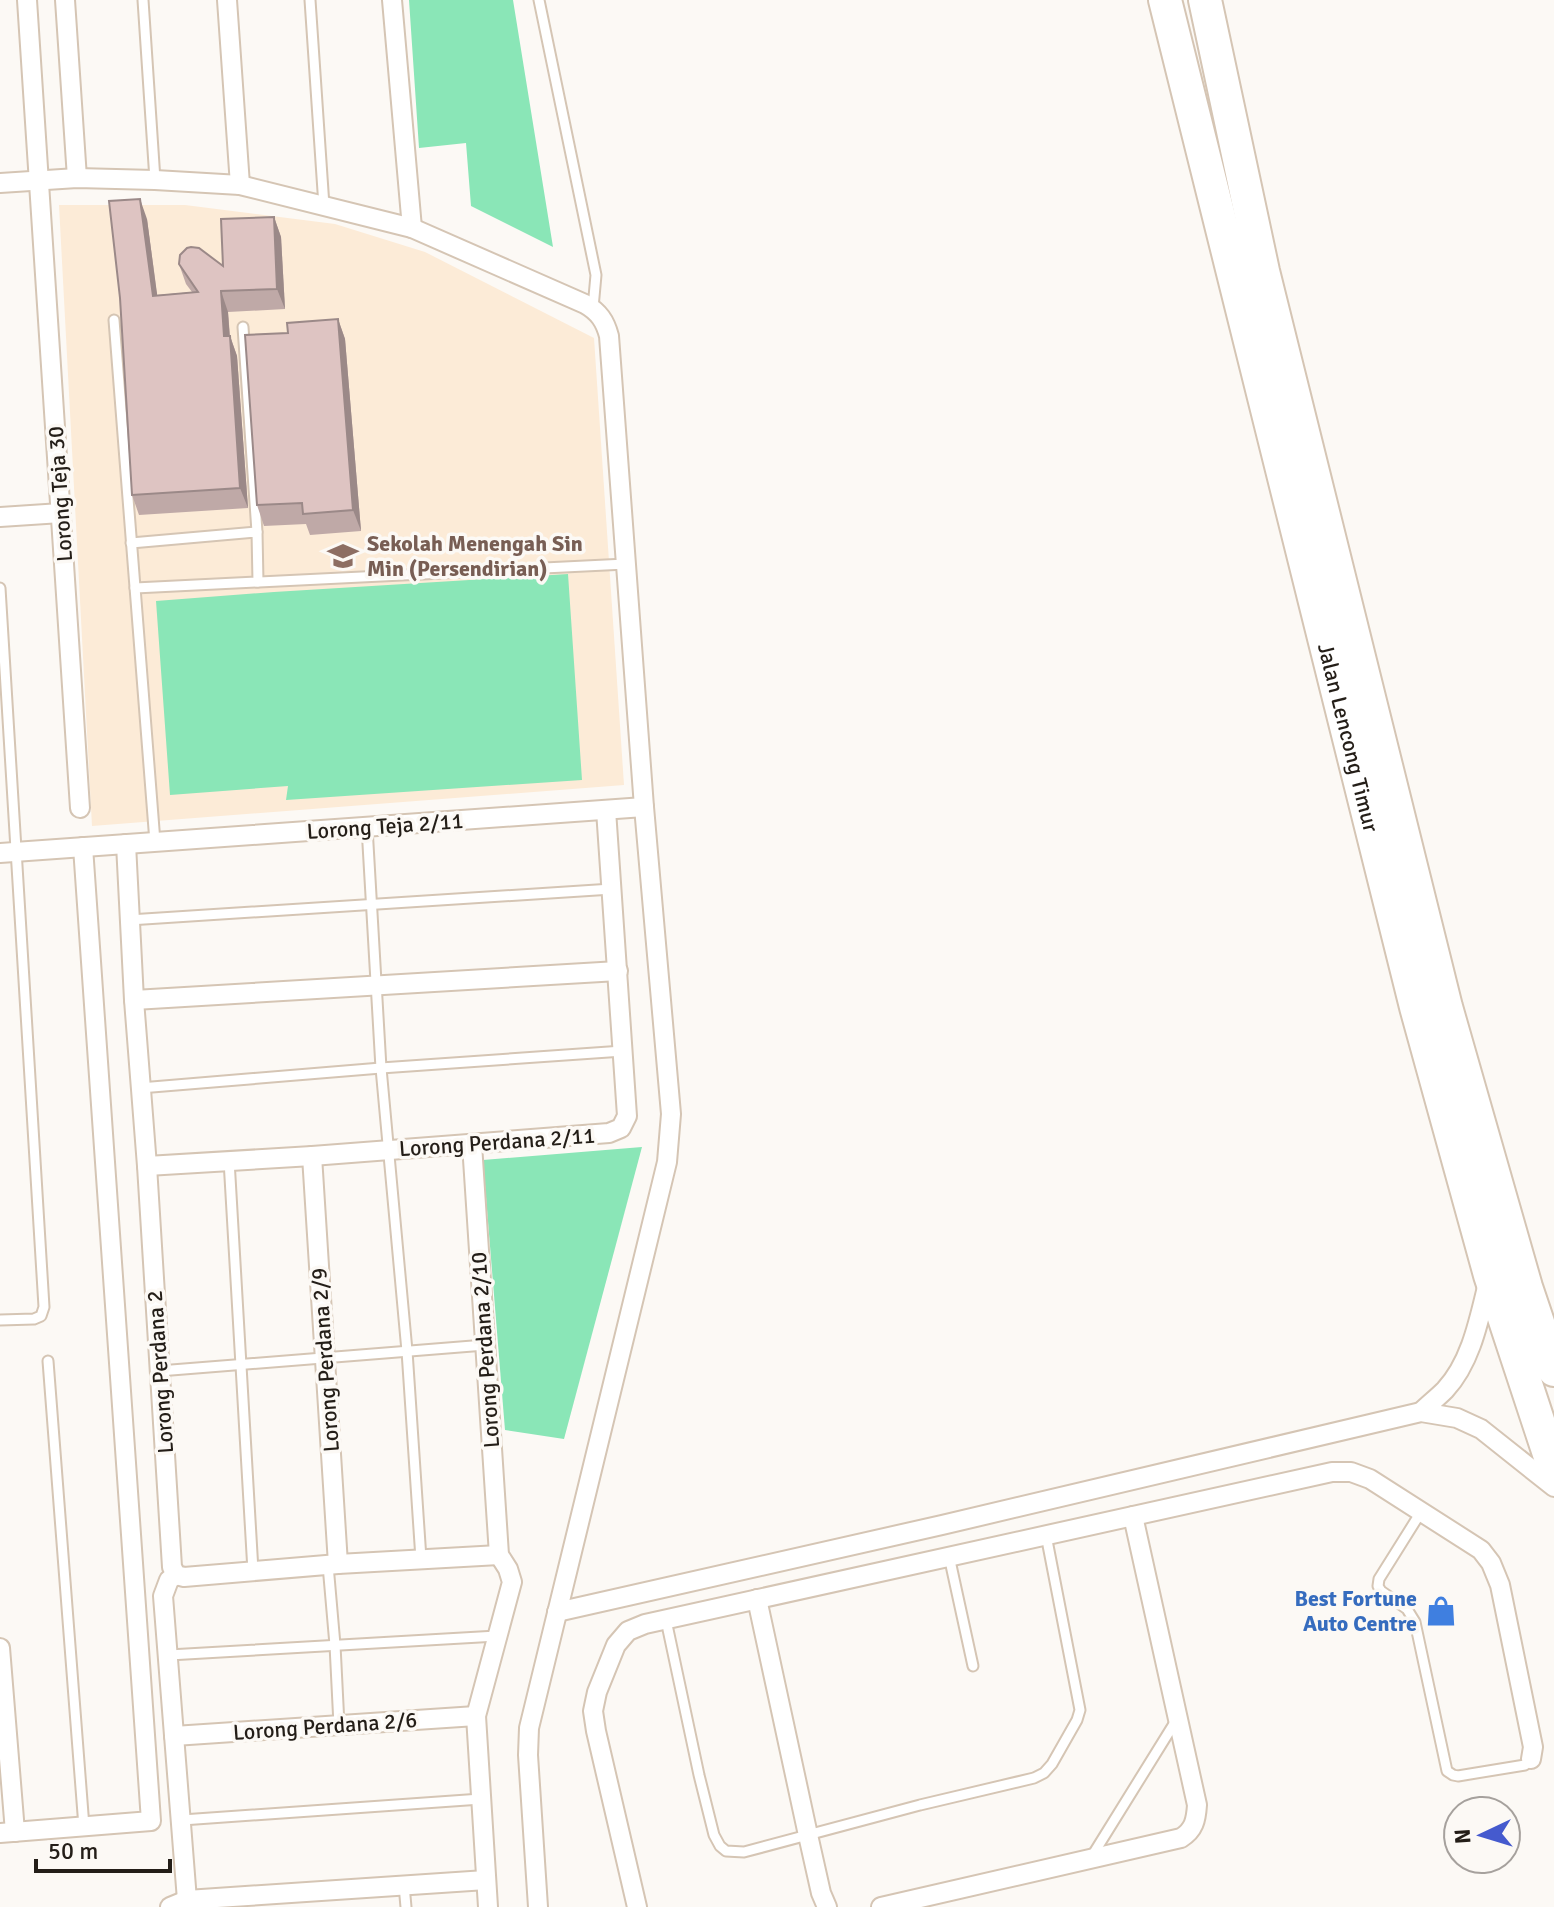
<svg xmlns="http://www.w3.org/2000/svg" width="1554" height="1907" font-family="Signika,sans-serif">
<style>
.built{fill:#fcebd7}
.green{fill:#8ae6b7}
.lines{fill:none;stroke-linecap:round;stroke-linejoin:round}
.lane-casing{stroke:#d5c5b4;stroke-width:13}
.street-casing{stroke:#d5c5b4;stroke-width:22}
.highway-casing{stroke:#d5c5b4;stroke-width:36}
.lane{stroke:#fff;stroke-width:9}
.street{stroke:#fff;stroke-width:18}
.highway{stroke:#fff;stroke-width:32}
.wall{fill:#bfa9a7}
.shaded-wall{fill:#9b8988}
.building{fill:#dec4c2;stroke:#9b8988;stroke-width:2}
.labels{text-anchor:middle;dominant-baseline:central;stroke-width:7;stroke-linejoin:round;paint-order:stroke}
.street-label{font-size:22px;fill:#241e18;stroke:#fcf9f5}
.education-label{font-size:22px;font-weight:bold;fill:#785e54;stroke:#fcf9f5;text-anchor:start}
.shop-label{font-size:22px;font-weight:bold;fill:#366cbe;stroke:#fcf9f5;text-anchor:end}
</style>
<rect width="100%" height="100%" fill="#fcf9f5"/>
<polygon class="built" points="59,205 185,205 335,224 425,252 594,338 624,785 92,826"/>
<g class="green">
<polygon points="409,0 513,0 553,247 471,206 466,143 419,148"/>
<polygon points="568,574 582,780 286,800 288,786 170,795 156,601 274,592"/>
<polygon points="642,1147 564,1439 505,1430 483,1160"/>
</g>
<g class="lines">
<g class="lane-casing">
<g id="lane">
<polyline points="143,0 155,180"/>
<polyline points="310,0 324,206"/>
<polyline points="539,0 596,275 593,308"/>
<polyline points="114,320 155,842"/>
<polyline points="243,327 257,532"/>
<polyline points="131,543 257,532 258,582"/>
<polyline points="0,588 44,1307 41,1316 34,1319 0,1320"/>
<polyline points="135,588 626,564"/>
<polyline points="367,827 381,1068 407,1351 421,1559"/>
<polyline points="129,920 612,889"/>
<polyline points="140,1088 381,1068 623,1051"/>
<polyline points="229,1160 253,1571"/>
<polyline points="48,1361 84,1827"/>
<polyline points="159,1371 485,1345"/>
<polyline points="1421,1512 1379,1579 1378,1586 1381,1591 1407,1609 1415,1622 1447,1771 1453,1775 1458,1776 1525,1765 1531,1759"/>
<polyline points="949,1556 973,1666"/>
<polyline points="328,1565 335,1645 339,1725"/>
<polyline points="666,1620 699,1775 714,1835 720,1846 726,1851 744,1852 920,1805 1034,1778 1044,1773 1052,1764 1077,1720 1080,1710 1046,1535"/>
<polyline points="169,1655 497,1636"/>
<polyline points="182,1820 481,1799"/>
<polyline points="1092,1856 1177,1719"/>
<polyline points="404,1885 406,1907"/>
</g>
</g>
<g class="street-casing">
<g id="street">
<polyline points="27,0 80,808"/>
<polyline points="65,0 77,178"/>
<polyline points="227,0 240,185"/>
<polyline points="392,0 412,228"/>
<path d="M0,183L77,178L155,180L240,185L412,228L585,304C599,312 605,321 609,336L644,807L671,1114L667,1162L529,1728L528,1755L538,1907"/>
<polyline points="0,517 61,513"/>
<polyline points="126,844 134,1000 147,1166 172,1567 176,1575 184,1577 338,1564 499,1555"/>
<polyline points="0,853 644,807"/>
<polyline points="134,1000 618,971"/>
<polyline points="472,1144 499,1555 508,1569 512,1582 476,1716 488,1907"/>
<polyline points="312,1156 338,1564"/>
<polyline points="147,1166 312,1156 609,1133 621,1128 627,1116 606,810"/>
<path d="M1421,1412C1428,1405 1437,1398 1445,1390C1471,1362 1479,1320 1488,1283"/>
<polyline points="176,1575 169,1580 163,1596 187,1900"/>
<polyline points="757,1599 808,1835 821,1893 827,1907"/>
<polyline points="557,1612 942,1525 1421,1412 1457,1418 1481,1429 1554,1487"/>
<polyline points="0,1648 15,1832"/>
<polyline points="174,1736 476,1716"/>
<polyline points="0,1833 151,1821 83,847"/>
<polyline points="170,1907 187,1900 486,1880"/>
<polyline points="637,1907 596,1731 593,1711 597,1692 616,1645 628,1631 645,1624 1332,1472 1351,1472 1370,1479 1481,1550 1491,1563 1500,1585 1533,1747 1531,1759"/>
<path d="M881,1907L1181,1838C1194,1830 1196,1820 1197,1805L1133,1516"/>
</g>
</g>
<g class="highway-casing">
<g id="highway">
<path id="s1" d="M1165,0L1416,1007L1490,1275L1554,1469"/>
<polyline points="1205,0 1263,271 1446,1007 1526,1287 1554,1370"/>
</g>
</g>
<use href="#lane" class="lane"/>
<use href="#street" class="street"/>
<use href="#highway" class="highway"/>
</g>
<g class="wall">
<polygon points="274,217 281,237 285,309 228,312 230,336 237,356 248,508 139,515 132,495 147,219 157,295 192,292 186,284 179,264 223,266"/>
<polygon points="338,319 345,339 361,531 310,535 306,524 264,526 257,505"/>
</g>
<g class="shaded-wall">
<polygon points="140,199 147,219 160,316 153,296"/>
<polygon points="274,217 281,237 285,309 277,289"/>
<polygon points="221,291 228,312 231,356 224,336"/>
<polygon points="338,319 345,339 361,531 353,510"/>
<polygon points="230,336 237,356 248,508 240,488"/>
</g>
<g class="building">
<polygon points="140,199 153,296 198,292 179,264 180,255 187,248 191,247 199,248 223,266 221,219 274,217 277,289 221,291 224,336 230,336 240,488 132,495 120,298 109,201"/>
<polygon points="338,319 353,510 303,514 302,503 257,505 245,335 288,333 287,323"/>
</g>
<defs>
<g id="school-bare" transform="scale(2.4)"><path d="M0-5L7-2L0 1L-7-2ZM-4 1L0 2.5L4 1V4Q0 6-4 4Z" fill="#8d6e63" stroke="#fcf9f5" stroke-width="2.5" paint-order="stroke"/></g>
<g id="shop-bare" transform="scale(2.4)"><path d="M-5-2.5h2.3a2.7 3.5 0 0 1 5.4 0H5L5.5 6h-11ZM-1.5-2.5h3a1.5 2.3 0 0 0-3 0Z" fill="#3f7fe0" stroke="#fcf9f5" stroke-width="2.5" paint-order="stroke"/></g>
</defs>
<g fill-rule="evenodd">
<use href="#school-bare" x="343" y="556"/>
<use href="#shop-bare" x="1441" y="1611"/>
</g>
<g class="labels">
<g class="street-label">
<text transform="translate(60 494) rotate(-94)">Lorong Teja 30</text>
<text stroke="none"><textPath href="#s1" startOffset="760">Jalan Lencong Timur</textPath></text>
<text transform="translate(385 826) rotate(-4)">Lorong Teja 2/11</text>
<text transform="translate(497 1142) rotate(-4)">Lorong Perdana 2/11</text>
<text transform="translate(485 1350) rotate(-94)">Lorong Perdana 2/10</text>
<text transform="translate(325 1360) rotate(-94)">Lorong Perdana 2/9</text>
<text transform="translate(160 1372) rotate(-94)">Lorong Perdana 2</text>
<text transform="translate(325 1726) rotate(-4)">Lorong Perdana 2/6</text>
</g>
<g class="education-label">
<text x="367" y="543">Sekolah Menengah Sin<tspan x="367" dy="25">Min (Persendirian)</tspan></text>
</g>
<g class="shop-label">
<text x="1417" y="1598">Best Fortune<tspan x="1417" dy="25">Auto Centre</tspan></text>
</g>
</g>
<g transform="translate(1482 1835) rotate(266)"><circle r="38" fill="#fcf9f5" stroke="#a6a19d" stroke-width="2"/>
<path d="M0-6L14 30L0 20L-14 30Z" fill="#455ace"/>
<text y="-12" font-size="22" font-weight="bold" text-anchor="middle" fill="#241e18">N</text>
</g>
<path d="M36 1859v12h134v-12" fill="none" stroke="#241e18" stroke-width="4"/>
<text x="48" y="1859" font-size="24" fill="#241e18" stroke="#fcf9f5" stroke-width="6" paint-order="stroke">50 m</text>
</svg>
